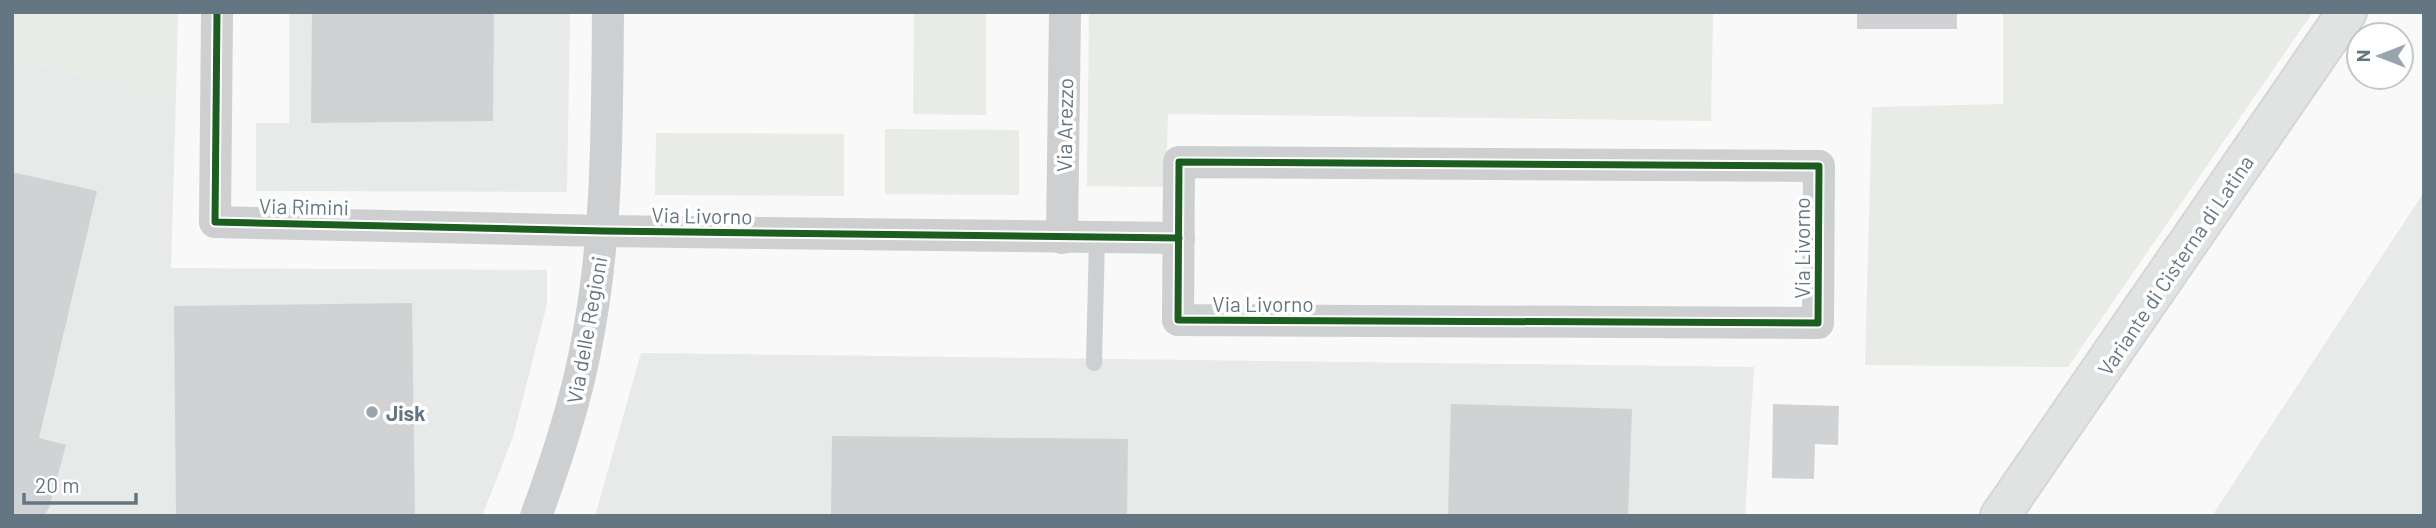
<svg xmlns="http://www.w3.org/2000/svg" width="2436" height="528" font-family="Barlow,sans-serif">
<style>
.built{fill:#e8e9e9}
.green{fill:#e8ebe6}
.building{fill:#d0d2d3}
.lines{fill:none;stroke-linecap:round;stroke-linejoin:round}
.primary-casing{stroke:#d5d6d7;stroke-width:42}
.lane{stroke:#cecfd0;stroke-width:16}
.street{stroke:#cecfd0;stroke-width:32}
.primary{stroke:#e1e2e2;stroke-width:38}
.cycleway-casing{stroke:#fff;stroke-width:11}
.cycleway{stroke:#1b5e20;stroke-width:7}
.poi-dot{fill:#99a4ac;stroke:#fff;stroke-width:2.5}
.labels{text-anchor:middle;dominant-baseline:central;stroke-width:7;stroke-linejoin:round;paint-order:stroke}
.street-label{font-size:21px;fill:#657683;stroke:#fff}
.poi-label{font-size:21px;font-weight:bold;fill:#657683;stroke:#fff;text-anchor:start}
</style>
<rect width="100%" height="100%" fill="#f9f9f9"/>
<g class="built">
<polygon points="289,12 570,12 567,192 256,191 256,123 289,123"/>
<polygon points="12,57 176,99 171,268 547,270 547,304 513,437 482,516 12,516"/>
<polygon points="2424,192 2424,516 2212,516"/>
<polygon points="641,353 1754,367 1745,516 595,516"/>
</g>
<g class="green">
<polygon points="12,12 178,12 176,99 12,57"/>
<polygon points="914,12 986,12 986,115 913,114"/>
<polygon points="1089,12 1713,12 1711,121 1168,114 1166,187 1087,186"/>
<polygon points="2003,12 2313,12 2068,367 1865,365 1872,107 2003,104"/>
<polygon points="885,129 1019,130 1019,195 885,194"/>
<polygon points="656,133 844,134 844,196 655,195"/>
</g>
<g class="building">
<polygon points="312,12 494,12 493,121 311,123"/>
<rect x="1857" y="12" width="100" height="17"/>
<polygon points="12,172 97,191 39,438 66,445 49,508 44,516 12,516"/>
<polygon points="412,303 415,516 176,516 174,306"/>
<polygon points="1451,404 1632,409 1628,516 1448,516"/>
<polygon points="1773,404 1839,406 1838,445 1815,444 1814,479 1772,478"/>
<polygon points="832,436 1128,439 1127,516 831,516"/>
</g>
<g class="lines">
<g class="primary-casing">
<polyline id="primary" points="2000,516 2347,12"/>
</g>
<polyline class="lane" points="1094,363 1097,238"/>
<g class="street">
<polyline points="217,12 215,222 603,231 1179,238"/>
<polygon points="1179,162 1819,166 1818,323 1178,320"/>
<polyline points="1062,238 1065,12"/>
<path d="M536,516C556,462 574,408 585,352C608,240 607,126 608,12"/>
</g>
<use href="#primary" class="primary"/>
<g class="cycleway-casing">
<g id="cycleway">
<polyline points="217,12 215,222 603,231 1179,238"/>
<polygon points="1179,162 1819,166 1818,323 1178,320"/>
</g>
</g>
<use href="#cycleway" class="cycleway"/>
</g>
<circle class="poi-dot" cx="372" cy="412" r="7"/>
<g class="labels">
<g class="street-label">
<text transform="translate(1064 125) rotate(-89)">Via Arezzo</text>
<text transform="translate(304 206) rotate(1)">Via Rimini</text>
<text transform="translate(702 215) rotate(1)">Via Livorno</text>
<text transform="translate(1801 248) rotate(-90)">Via Livorno</text>
<text transform="translate(2175 265) rotate(-56)">Variante di Cisterna di Latina</text>
<text x="1263" y="303">Via Livorno</text>
<text transform="translate(586 330) rotate(-80)">Via delle Regioni</text>
</g>
<g class="poi-label">
<text x="386" y="412">Jisk</text>
</g>
</g>
<rect width="2436" height="528" fill="none" stroke="#657683" stroke-width="28"/>
<g transform="translate(2380 56) rotate(270)"><circle r="33" fill="#ffffff" stroke="#c1c8cd" stroke-width="2"/>
<path d="M0-5L12 26L0 18L-12 26Z" fill="#99a4ac"/>
<text y="-10" font-size="19" font-weight="bold" text-anchor="middle" fill="#657683">N</text>
</g>
<path d="M24 493v10h112v-10" fill="none" stroke="#657683" stroke-width="3.5"/>
<text x="35" y="493" font-size="21" fill="#657683" stroke="#ffffff" stroke-width="5" paint-order="stroke">20 m</text>
</svg>
